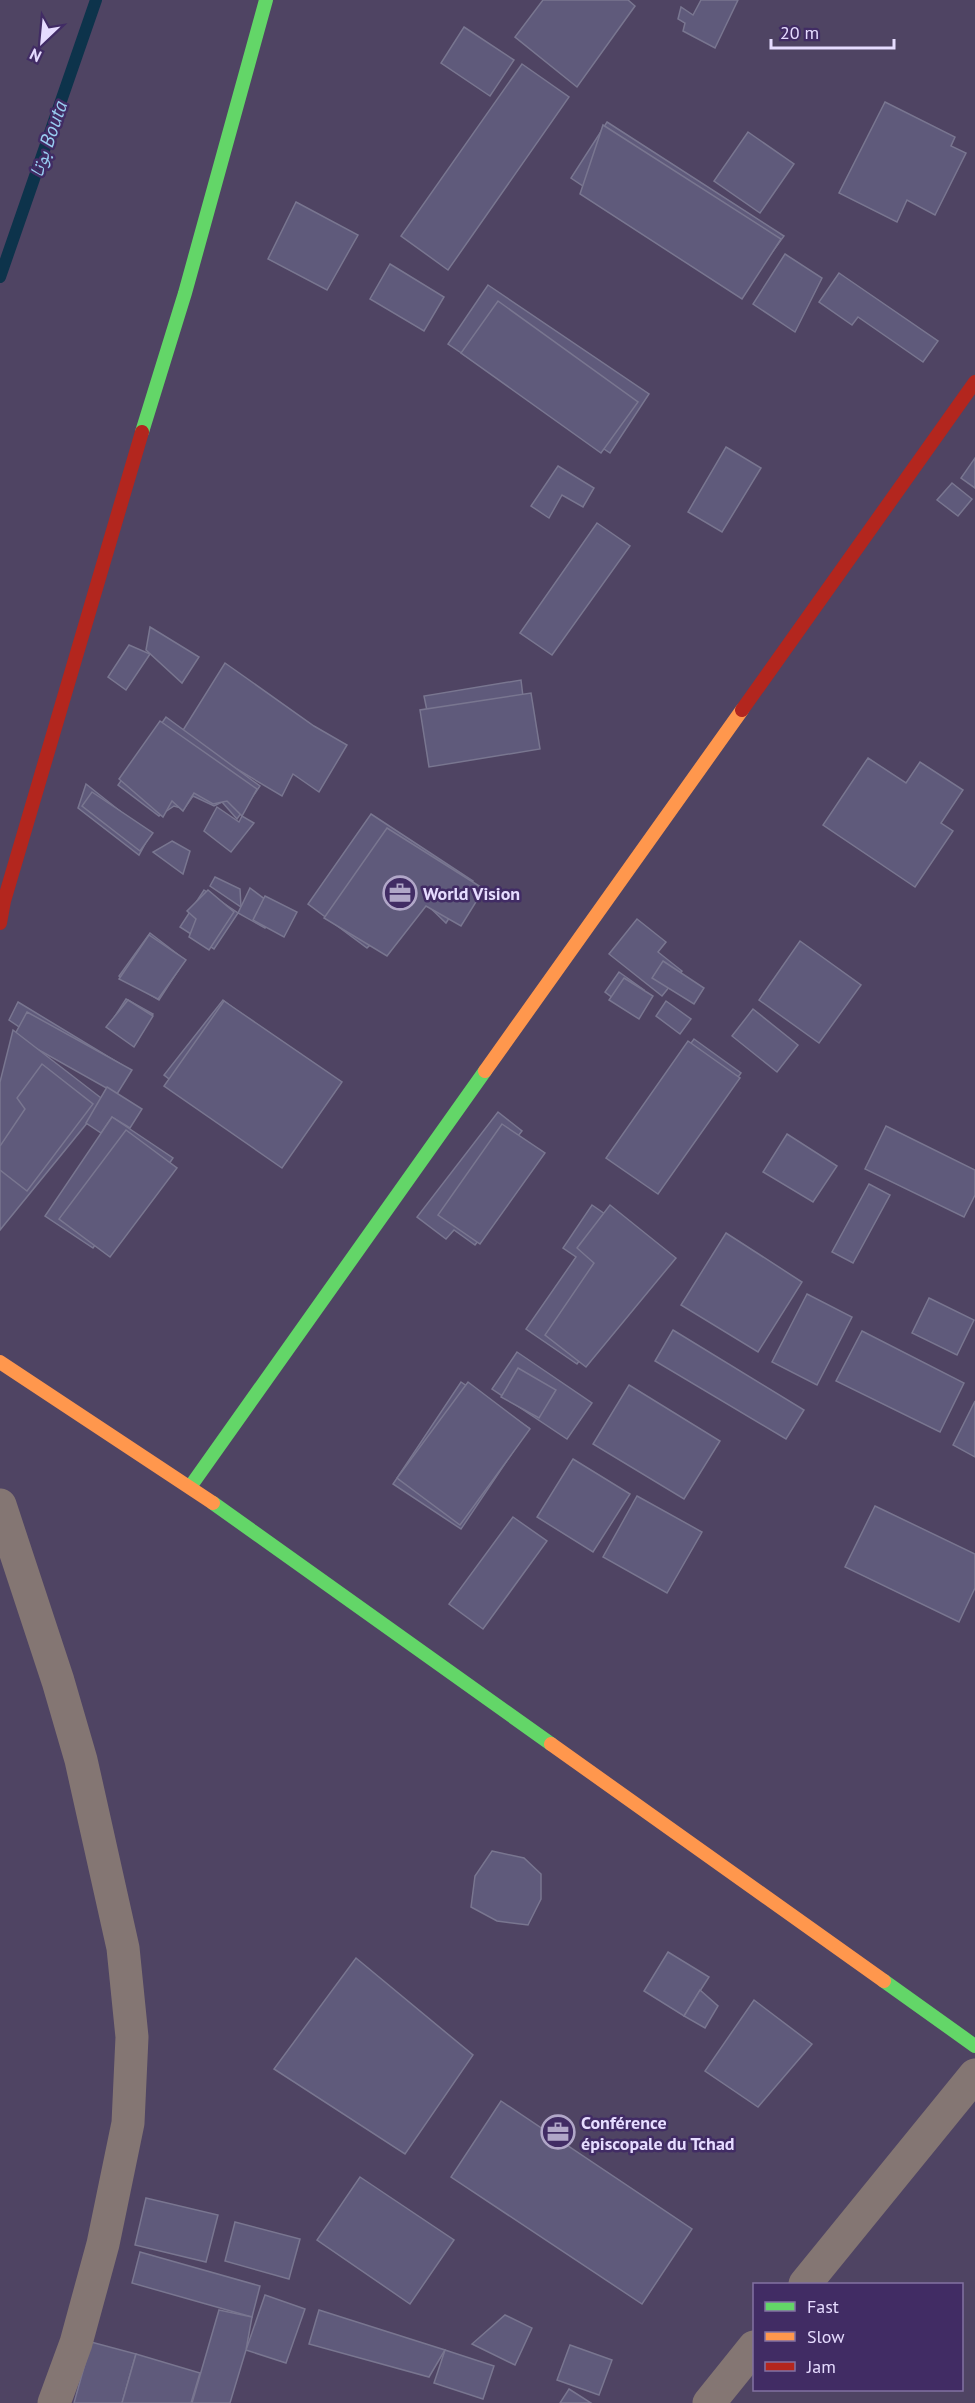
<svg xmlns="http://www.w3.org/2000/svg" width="975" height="2403" font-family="'PT Sans','Noto Naskh Arabic',sans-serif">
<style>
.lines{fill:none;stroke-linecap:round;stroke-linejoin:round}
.stream{stroke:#0d334b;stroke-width:12}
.building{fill:#5f5a7b;stroke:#797690;stroke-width:1.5}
.street{stroke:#847673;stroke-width:33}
.fast{stroke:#63d668;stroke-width:14}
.slow{stroke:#ff974d;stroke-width:14}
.jam{stroke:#b3261e;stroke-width:14}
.labels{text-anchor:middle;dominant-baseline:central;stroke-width:5;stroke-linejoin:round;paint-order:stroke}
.poi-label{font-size:18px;font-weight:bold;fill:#e6dcff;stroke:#412c64;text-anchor:start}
.water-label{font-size:20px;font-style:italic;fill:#98ccf0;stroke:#412c64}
</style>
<rect width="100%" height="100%" fill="#4f4463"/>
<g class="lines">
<polyline class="stream" points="0,277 96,0"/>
</g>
<g class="building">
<polygon points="543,0 628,0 635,6 577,87 515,37"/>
<polygon points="701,0 738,0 715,48 683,31 685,23 678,19 681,7 693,15"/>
<polygon points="464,27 514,60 490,96 441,63"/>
<polygon points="522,64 569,97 448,270 401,236"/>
<polygon points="885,102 955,137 951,146 966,153 935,215 907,200 897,222 839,193"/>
<polygon points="607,122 784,236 742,293 571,178"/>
<polygon points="603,125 781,239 742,299 580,194"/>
<polygon points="748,132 794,164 760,213 714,181"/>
<polygon points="296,202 358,235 327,290 268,259"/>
<polygon points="785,254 822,278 795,332 753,304"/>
<polygon points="390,264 444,297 424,331 370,299"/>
<polygon points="839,273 938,341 923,362 858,317 852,325 819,302"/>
<polygon points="488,285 649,394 610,453 448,344"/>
<polygon points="498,301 638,402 601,453 461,353"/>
<polygon points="726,447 761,468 722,532 688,512"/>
<polygon points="975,458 975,488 961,478"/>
<polygon points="558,466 594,488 583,507 562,495 549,518 531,506"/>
<polygon points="952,483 972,499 958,516 937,500"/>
<polygon points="597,523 630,546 552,655 520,633"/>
<polygon points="150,627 199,657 182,683 146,650"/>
<polygon points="129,645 150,654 126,690 108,677"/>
<polygon points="225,663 314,726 347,745 319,792 293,774 282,796 180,735"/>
<polygon points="521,680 529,747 437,760 424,696"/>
<polygon points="531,693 540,749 429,767 420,710"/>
<polygon points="166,717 260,786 237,819 222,802 214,806 193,796 184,809 174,806 159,816 118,785"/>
<polygon points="160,721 257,789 242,816 227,801 213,804 194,793 183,811 172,801 163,817 119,779"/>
<polygon points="868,758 906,783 920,762 963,790 941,823 953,831 915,887 823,825"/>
<polygon points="86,784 150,835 139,855 78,808"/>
<polygon points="92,792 153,833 140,851 82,806"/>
<polygon points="217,807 239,822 242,816 254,823 231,852 204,831"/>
<polygon points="371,814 473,881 446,923 419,897 367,948 308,904"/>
<polygon points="387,828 484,889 461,926 426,906 387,956 324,918"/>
<polygon points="172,841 190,851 183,874 153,852"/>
<polygon points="215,877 240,889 241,907 210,886"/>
<polygon points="250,888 279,910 265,928 238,913"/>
<polygon points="204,890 238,913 214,949 180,927"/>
<polygon points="208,890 234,912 209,950 189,937 196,919 187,911"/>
<polygon points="265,896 297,912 284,937 253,920"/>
<polygon points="637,919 666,942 658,952 682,971 662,996 609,954"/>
<polygon points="150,933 185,960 159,1000 119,976"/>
<polygon points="149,935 186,960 158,999 119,979"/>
<polygon points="800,941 861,985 819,1043 759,1000"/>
<polygon points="663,961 704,988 694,1004 652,978"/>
<polygon points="619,972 644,990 630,1011 605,992"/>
<polygon points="624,978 653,996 639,1019 609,1000"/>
<polygon points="126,999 153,1014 136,1043 108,1027"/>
<polygon points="128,1000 153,1016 134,1047 106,1027"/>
<polygon points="223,1000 327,1080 269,1155 164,1075"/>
<polygon points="224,1001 342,1082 282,1168 164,1086"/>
<polygon points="666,1001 691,1019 680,1034 656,1016"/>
<polygon points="18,1002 122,1065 107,1087 9,1020"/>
<polygon points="753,1009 798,1045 777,1072 732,1036"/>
<polygon points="27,1012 132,1070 117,1094 14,1036"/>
<polygon points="13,1030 105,1101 0,1230 0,1082"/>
<polygon points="694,1039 741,1073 657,1188 610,1154"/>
<polygon points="688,1041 740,1078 658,1194 606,1158"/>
<polygon points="42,1064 93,1104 27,1191 0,1170 0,1146 25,1109 17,1098"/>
<polygon points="107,1087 142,1109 130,1128 112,1117 101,1133 86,1123"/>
<polygon points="498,1112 522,1131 484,1180 498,1190 486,1206 498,1215 475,1245 454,1230 446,1239 417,1217"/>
<polygon points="112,1117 173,1158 141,1206 128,1197 93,1248 45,1216"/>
<polygon points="502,1124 545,1153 480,1244 438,1215"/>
<polygon points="886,1126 975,1170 975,1195 964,1217 865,1169"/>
<polygon points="126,1130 177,1168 110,1257 59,1219"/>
<polygon points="787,1134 837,1166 813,1202 763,1172"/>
<polygon points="869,1184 890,1195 853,1263 832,1252"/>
<polygon points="592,1205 657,1250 577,1364 526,1329 576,1257 563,1248"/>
<polygon points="610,1205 676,1258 586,1367 545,1335 594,1263 577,1248"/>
<polygon points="726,1233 802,1282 758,1352 681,1305"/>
<polygon points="807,1294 852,1317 817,1385 772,1362"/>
<polygon points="929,1298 974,1320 957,1355 912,1333"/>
<polygon points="673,1330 804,1410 786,1439 655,1361"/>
<polygon points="862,1331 964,1383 940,1432 836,1381"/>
<polygon points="517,1352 592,1403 567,1439 492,1389"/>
<polygon points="518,1368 556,1390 539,1418 501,1397"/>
<polygon points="461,1382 529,1428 461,1529 393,1484"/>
<polygon points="468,1382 530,1429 460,1525 397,1478"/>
<polygon points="629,1385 720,1441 684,1499 593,1444"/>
<polygon points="975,1401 975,1457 953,1445"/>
<polygon points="573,1459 630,1494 593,1552 537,1517"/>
<polygon points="637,1496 702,1532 667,1593 603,1557"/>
<polygon points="875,1506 975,1554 975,1588 959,1622 845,1567"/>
<polygon points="513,1517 547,1541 483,1629 449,1604"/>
<polygon points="492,1851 524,1858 541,1874 541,1899 528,1925 497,1921 471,1907 475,1876"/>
<polygon points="668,1952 709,1977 684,2016 644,1991"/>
<polygon points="356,1958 473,2055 405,2154 274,2069"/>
<polygon points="700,1990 718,2006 705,2028 684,2016"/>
<polygon points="754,2000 812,2044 758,2107 705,2071"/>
<polygon points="501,2101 692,2229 642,2304 451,2177"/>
<polygon points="360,2177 454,2240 410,2304 317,2240"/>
<polygon points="146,2198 218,2215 206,2262 135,2245"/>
<polygon points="235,2222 300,2239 289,2279 225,2261"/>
<polygon points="140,2252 260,2286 252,2317 132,2283"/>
<polygon points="265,2295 305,2309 286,2363 246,2350"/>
<polygon points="219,2310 252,2317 246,2350 230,2403 192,2403"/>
<polygon points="319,2310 445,2350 429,2377 309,2344"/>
<polygon points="505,2315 532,2328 515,2365 472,2344"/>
<polygon points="91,2342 136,2354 122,2403 74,2403"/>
<polygon points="570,2345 612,2360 599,2395 557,2380"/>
<polygon points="445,2350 494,2366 483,2399 434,2383"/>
<polygon points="136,2354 200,2373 191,2403 122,2403"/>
<polygon points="569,2389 591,2403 560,2403"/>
</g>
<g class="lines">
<g class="street">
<polyline points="0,1505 58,1681 81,1760 123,1948 132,2037 128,2123 103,2244 76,2343 54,2403"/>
<polyline points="805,2284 975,2075"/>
<polyline points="709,2403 754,2347"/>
</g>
<g class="fast">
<polyline points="142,432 185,293 266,0"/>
<polyline points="190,1487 485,1071"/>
<polyline points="213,1503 551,1744"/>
<polyline points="884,1981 975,2046"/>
</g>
<g class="slow">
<polyline points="485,1071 742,710"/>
<polyline points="0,1362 213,1503"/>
<polyline points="551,1744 884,1981"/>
</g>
<g class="jam">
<polyline points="742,710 975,382"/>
<polyline points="0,923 4,901 142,432"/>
</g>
</g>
<defs>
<g id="office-ring" transform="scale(1.725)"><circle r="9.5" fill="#412c64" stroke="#b1a7c8" stroke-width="1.5"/><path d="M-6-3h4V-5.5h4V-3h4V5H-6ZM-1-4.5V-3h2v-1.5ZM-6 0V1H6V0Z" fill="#b1a7c8"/></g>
</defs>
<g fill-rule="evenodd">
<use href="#office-ring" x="400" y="893"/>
<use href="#office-ring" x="558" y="2132"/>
</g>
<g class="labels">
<g class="poi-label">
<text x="423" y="893">World Vision</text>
<text x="581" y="2122">Conférence<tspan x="581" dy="21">épiscopale du Tchad</tspan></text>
</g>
<g class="water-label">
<text transform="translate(48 139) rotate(-71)">بوتا Bouta</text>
</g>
</g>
<rect x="753" y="2283" width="210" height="108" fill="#412c64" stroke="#8372a2" stroke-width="1.5"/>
<rect x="765" y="2302" width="30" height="9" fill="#63d668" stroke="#8372a2" stroke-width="1.5"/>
<text x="807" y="2313" font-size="18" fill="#e6dcff">Fast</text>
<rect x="765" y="2332" width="30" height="9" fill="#ff974d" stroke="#8372a2" stroke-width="1.5"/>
<text x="807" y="2343" font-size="18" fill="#e6dcff">Slow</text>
<rect x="765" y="2362" width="30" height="9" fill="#b3261e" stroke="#8372a2" stroke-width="1.5"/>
<text x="807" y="2373" font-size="18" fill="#e6dcff">Jam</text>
<g transform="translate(42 42) rotate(206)" stroke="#412c64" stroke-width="4.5" paint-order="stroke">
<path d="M0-4.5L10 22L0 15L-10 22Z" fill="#e6dcff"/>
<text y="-9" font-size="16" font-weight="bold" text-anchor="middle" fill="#e6dcff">N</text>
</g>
<path d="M771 39v9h123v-9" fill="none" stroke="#e6dcff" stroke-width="3"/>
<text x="780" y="39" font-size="18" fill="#e6dcff" stroke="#412c64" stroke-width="4.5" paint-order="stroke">20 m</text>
</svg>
